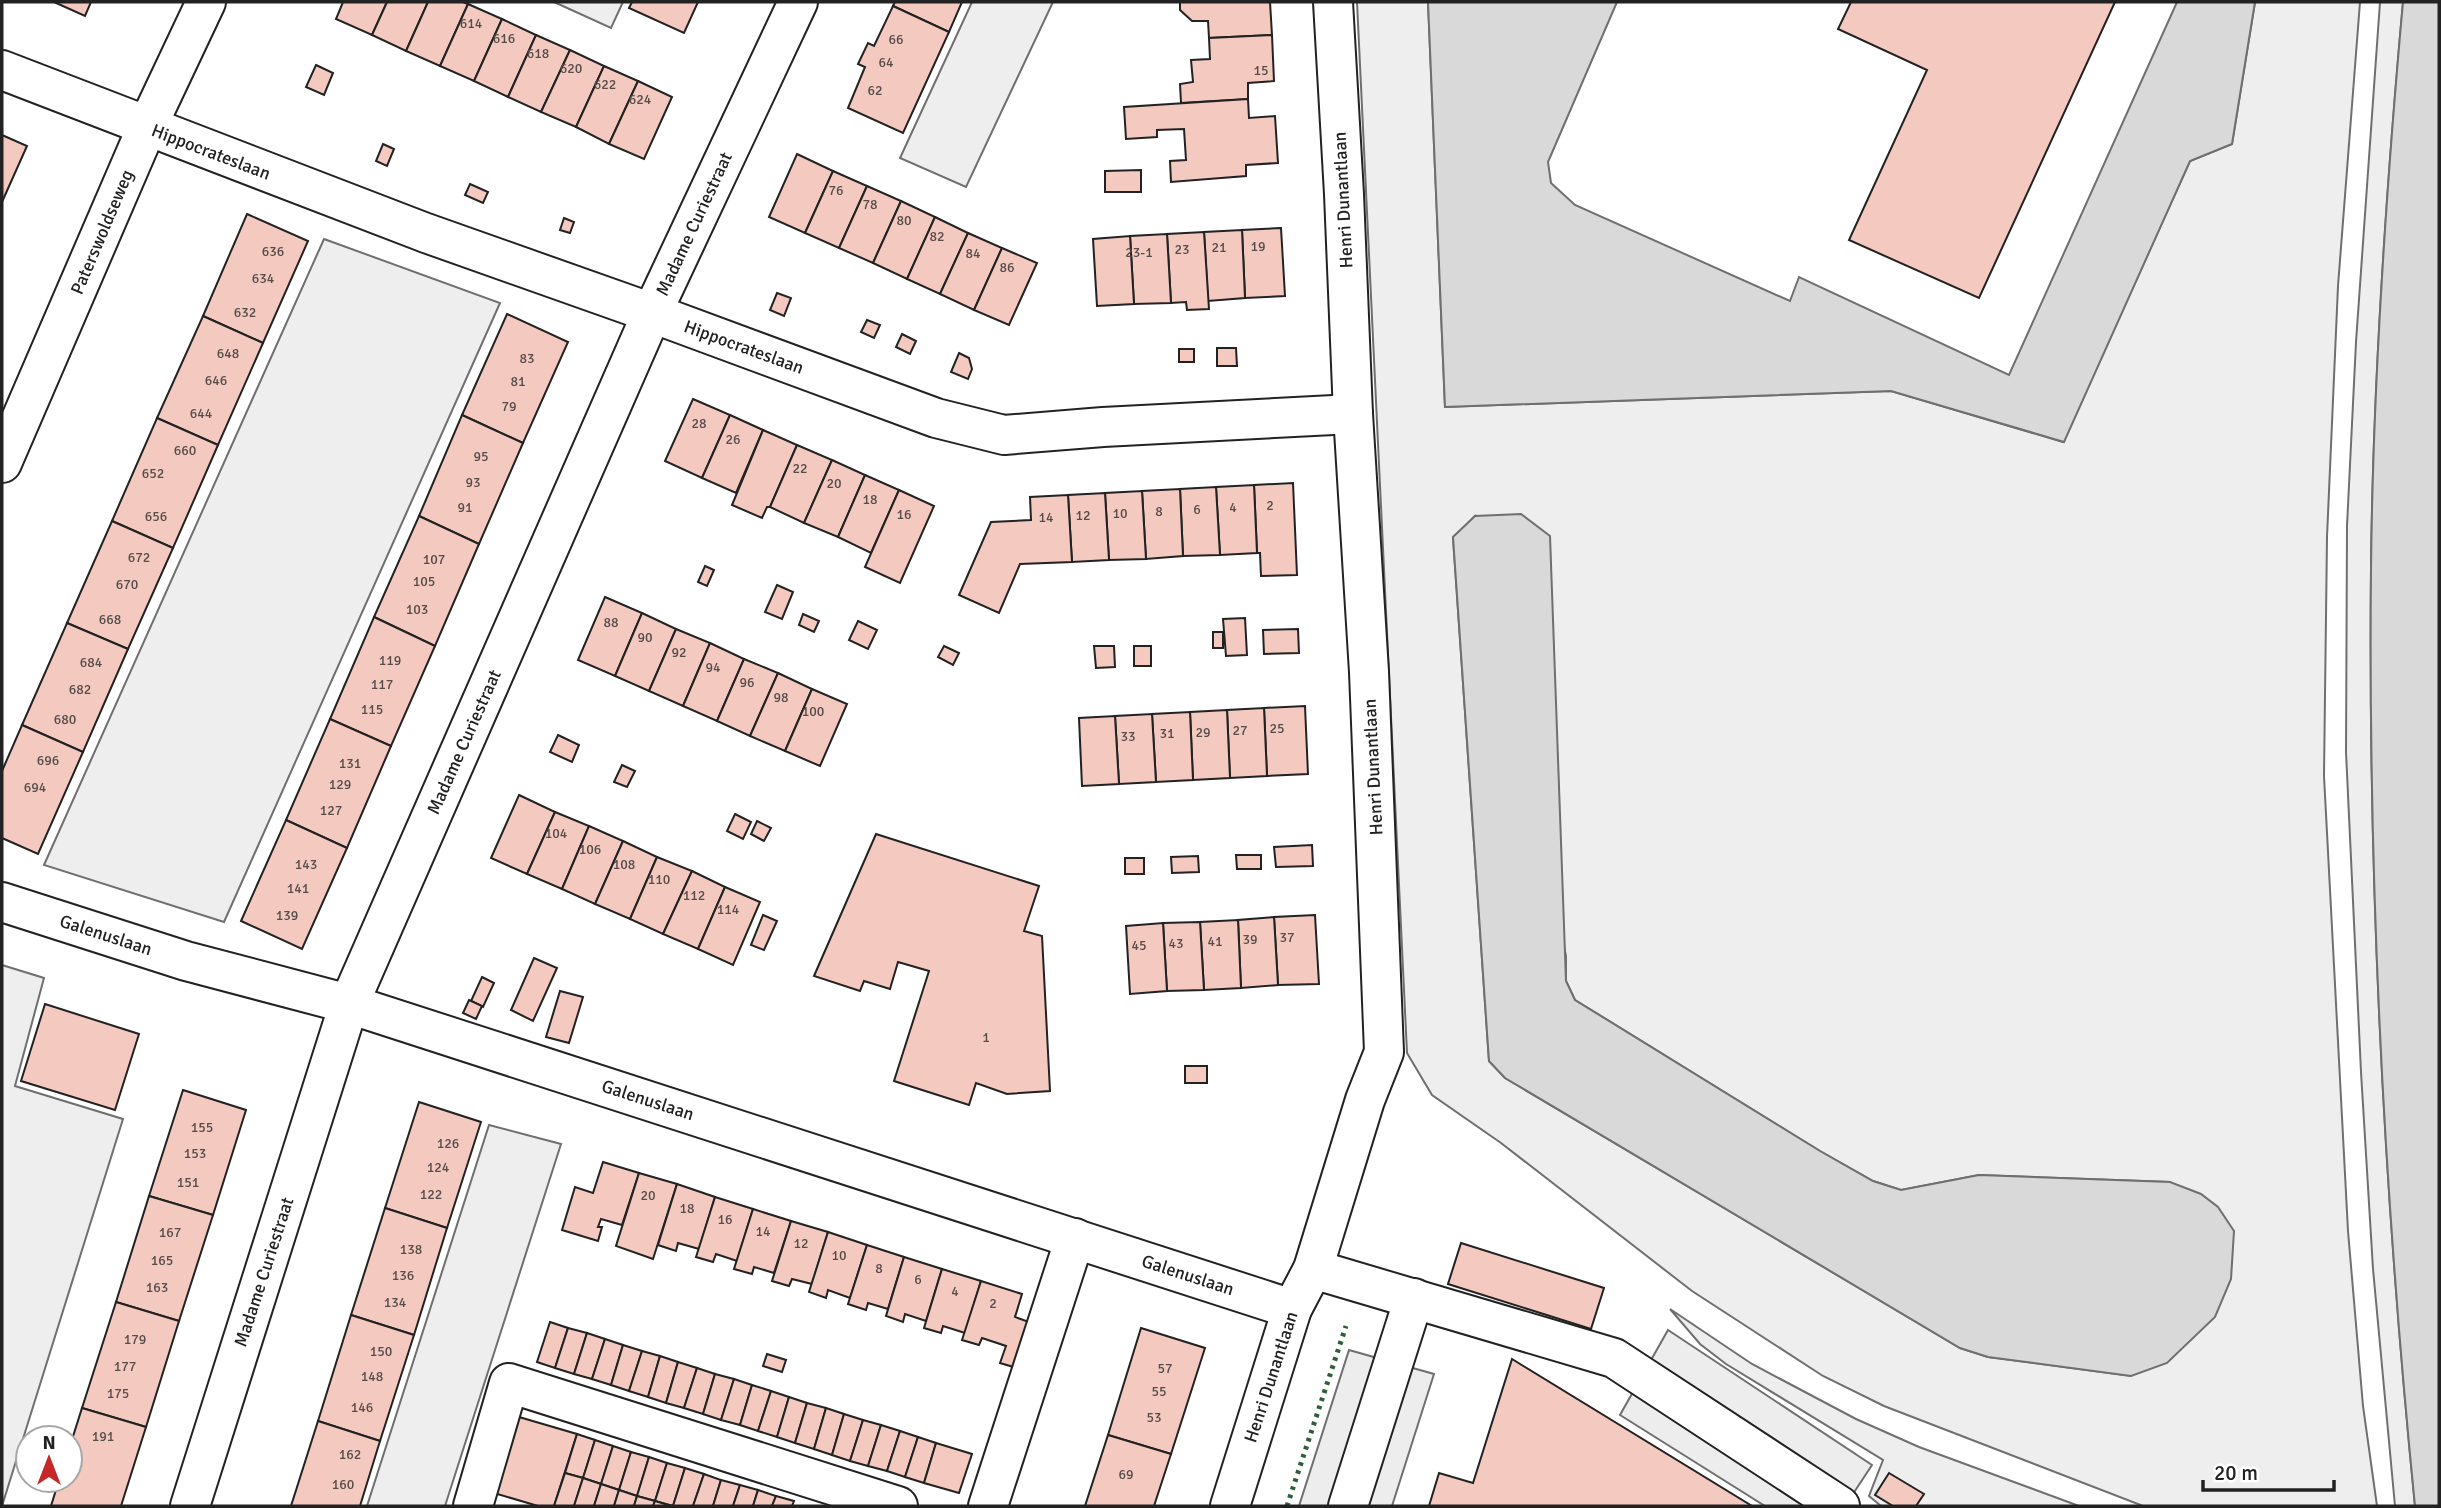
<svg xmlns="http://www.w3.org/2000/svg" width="2441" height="1508" font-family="Signika,sans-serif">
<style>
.green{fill:#eee;stroke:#6f6f6f;stroke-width:2;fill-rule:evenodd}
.parking{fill:#ededed;stroke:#6f6f6f;stroke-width:2}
.water{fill:#d9d9d9;stroke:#6f6f6f;stroke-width:2}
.building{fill:#f3c9c0;stroke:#222;stroke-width:2}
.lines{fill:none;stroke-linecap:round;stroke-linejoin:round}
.minor-casing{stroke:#222;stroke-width:42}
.major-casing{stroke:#222;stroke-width:42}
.minor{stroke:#fff;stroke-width:38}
.major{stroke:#fff;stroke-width:38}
.hedge{stroke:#2f5e38;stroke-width:5;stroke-dasharray:3.5 5;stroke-linecap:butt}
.labels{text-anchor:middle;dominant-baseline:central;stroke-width:5;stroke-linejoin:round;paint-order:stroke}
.number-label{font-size:14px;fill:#564c4a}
.street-label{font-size:18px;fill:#222;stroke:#fff}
</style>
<rect width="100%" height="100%" fill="#fff"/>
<g class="green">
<polygon points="554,2 623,2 611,28"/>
<polygon points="972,2 1053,2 966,187 900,158"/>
<path d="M1357,2H1428L1445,407L1891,391L2063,442L2190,161L2232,144L2255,2H2360L2338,286L2327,537L2324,776L2348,1231L2363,1406L2377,1506H2143L1884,1406L1823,1376L1692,1291L1501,1143L1432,1095L1407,1053ZM1475,516L1566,956V981L1575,1000L1820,1151L1873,1181L1901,1190L1979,1175L2170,1182L2131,1376L1988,1357L1960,1348L1505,1078L1489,1061L1453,538Z"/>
<path d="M2380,2H2403C2386,190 2373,380 2371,569C2368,882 2384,1195 2415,1506H2395L2373,1269L2361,1072L2346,752L2347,526L2356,342Z"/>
<polygon points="324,239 500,303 224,922 44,865"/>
<polygon points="2,965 44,978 15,1086 123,1119 2,1506"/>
<polygon points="489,1125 561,1144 445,1506 367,1506"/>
<polygon points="1670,1309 1752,1364 1856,1419 1919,1447 2079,1506 1881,1506 1869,1496 1883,1460 1726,1364 1700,1344"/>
</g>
<g class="parking">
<polygon points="1668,1330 1872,1465 1845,1506 1765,1506 1620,1415"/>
<polygon points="1349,1350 1434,1374 1392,1506 1299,1506"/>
</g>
<g class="water">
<polygon points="1428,2 1617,2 1548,162 1551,183 1575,205 1790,301 1799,277 2009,375 2177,2 2255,2 2232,144 2190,161 2064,442 1891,391 1445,407"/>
<path d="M2403,2H2439V1506H2415C2384,1195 2368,882 2371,569C2373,380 2386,190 2403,2Z"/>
<polygon points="1521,514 1550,536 1566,981 1575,1000 1820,1151 1873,1181 1901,1190 1979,1175 2170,1182 2201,1194 2218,1207 2234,1231 2231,1279 2215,1317 2167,1363 2131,1376 1988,1357 1960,1348 1505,1078 1489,1061 1453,537 1475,516"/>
</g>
<g class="building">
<polygon points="54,2 91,2 85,16"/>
<polygon points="343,2 387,2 372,35 336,19"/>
<polygon points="387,2 428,2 406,51 372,35"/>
<polygon points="428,2 463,2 468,4 440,66 406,51"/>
<polygon points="632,2 698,2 684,33 629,8"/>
<polygon points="895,2 962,2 949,32 893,6"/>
<polygon points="1180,2 1270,2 1272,35 1209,38 1208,21 1192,21 1180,10"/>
<polygon points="1851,2 2115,2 1979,298 1849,240 1927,70 1838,29"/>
<polygon points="468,4 502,19 474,81 440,66"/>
<polygon points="893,6 949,32 903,133 848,108 865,67 858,64 868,43 874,46"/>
<polygon points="502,19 536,35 508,97 474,81"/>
<polygon points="536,35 570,50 541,112 508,97"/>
<polygon points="1272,35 1274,81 1248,83 1248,99 1181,103 1180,84 1193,82 1191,60 1210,59 1209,38"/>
<polygon points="570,50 604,66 576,127 541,112"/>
<polygon points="316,65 333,73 324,95 306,87"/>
<polygon points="604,66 638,81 609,144 576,127"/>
<polygon points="638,81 672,97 644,159 609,144"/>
<polygon points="1248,99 1249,118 1275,116 1278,163 1246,165 1246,176 1171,182 1170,161 1186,160 1184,129 1157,130 1157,137 1126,139 1124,107"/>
<polygon points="2,135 27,146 2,202"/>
<polygon points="383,144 394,149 387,166 376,161"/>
<polygon points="797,154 833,171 805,233 769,217"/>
<polygon points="1141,170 1141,192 1105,192 1105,171"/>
<polygon points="833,171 867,186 839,248 805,233"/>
<polygon points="470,184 488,192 483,203 465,195"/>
<polygon points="867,186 901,201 873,263 839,248"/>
<polygon points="901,201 935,217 907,279 873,263"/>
<polygon points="247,214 308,241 263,343 203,316"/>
<polygon points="935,217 968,233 940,294 907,279"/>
<polygon points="564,218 574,222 570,233 560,230"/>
<polygon points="1281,228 1285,296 1245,298 1242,230"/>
<polygon points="1242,230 1245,298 1208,301 1204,232"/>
<polygon points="1204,232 1209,309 1187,310 1186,302 1171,303 1167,234"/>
<polygon points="968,233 1002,248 974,310 940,294"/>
<polygon points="1167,234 1171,303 1134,304 1130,236"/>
<polygon points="1130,236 1134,304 1097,306 1093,239"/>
<polygon points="1002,248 1037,263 1009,325 974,310"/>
<polygon points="777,293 791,298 784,316 770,310"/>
<polygon points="507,314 568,342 523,443 462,415"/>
<polygon points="203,316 263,343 218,445 157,418"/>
<polygon points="867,320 880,325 874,338 861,332"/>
<polygon points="902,334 916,341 910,354 896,347"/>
<polygon points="1217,348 1236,348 1237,366 1217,366"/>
<rect x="1179" y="349" width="15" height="13"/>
<polygon points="959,353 969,358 972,369 968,379 951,372"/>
<polygon points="693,399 730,415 702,478 665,461"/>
<polygon points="462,415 523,443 479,544 419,516"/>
<polygon points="730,415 763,430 736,493 702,478"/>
<polygon points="157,418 218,445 173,548 112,521"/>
<polygon points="763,430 797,445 770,507 767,507 762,518 732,505"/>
<polygon points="797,445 832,460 804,523 770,507"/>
<polygon points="832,460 865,475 838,537 804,523"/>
<polygon points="865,475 899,490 871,553 838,537"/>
<polygon points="1293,483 1297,575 1261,576 1260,553 1257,553 1254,485"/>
<polygon points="1254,485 1257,553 1220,555 1216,487"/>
<polygon points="1216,487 1220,555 1183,556 1180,489"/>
<polygon points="1180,489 1183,556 1146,559 1142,491"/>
<polygon points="899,490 934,506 900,583 865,567"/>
<polygon points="1142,491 1146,559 1109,560 1105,493"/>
<polygon points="1105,493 1109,560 1072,562 1068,495"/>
<polygon points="1068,495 1072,562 1020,564 999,613 959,595 991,522 1031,520 1030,497"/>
<polygon points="419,516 479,544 435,646 374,617"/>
<polygon points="112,521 173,548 128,649 67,623"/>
<polygon points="705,566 714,570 707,586 698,582"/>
<polygon points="777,585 793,592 782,619 765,612"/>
<polygon points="605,597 642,613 615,676 578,660"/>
<polygon points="642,613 676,629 649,691 615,676"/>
<polygon points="803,614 819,621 814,632 799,625"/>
<polygon points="374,617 435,646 391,746 330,719"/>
<polygon points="1245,618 1247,655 1226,656 1223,619"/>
<polygon points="858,621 877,630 868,649 849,640"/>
<polygon points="67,623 128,649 83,752 22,725"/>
<polygon points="676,629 710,643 683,706 649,691"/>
<polygon points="1298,629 1299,653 1264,654 1263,630"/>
<rect x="1213" y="632" width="10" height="16"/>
<polygon points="710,643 744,659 717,721 683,706"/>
<polygon points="944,646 959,653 953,665 938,657"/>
<polygon points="1094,646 1114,646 1115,667 1096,668"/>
<rect x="1134" y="646" width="17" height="20"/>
<polygon points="744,659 778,673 750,736 717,721"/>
<polygon points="778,673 812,689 785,751 750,736"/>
<polygon points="812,689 847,704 820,766 785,751"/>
<polygon points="1305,706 1308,774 1267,776 1264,708"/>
<polygon points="1264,708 1267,776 1230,778 1227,710"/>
<polygon points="1227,710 1230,778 1193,780 1190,712"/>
<polygon points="1190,712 1193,780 1156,782 1152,714"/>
<polygon points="1152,714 1156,782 1119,784 1115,716"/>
<polygon points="1115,716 1119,784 1082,786 1079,718"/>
<polygon points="330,719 391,746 347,848 286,820"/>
<polygon points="22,725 83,752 38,854 2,838 2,771"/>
<polygon points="558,735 579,745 572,762 550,752"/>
<polygon points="622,765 635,771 627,787 614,782"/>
<polygon points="519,795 555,812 527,874 491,858"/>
<polygon points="555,812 589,826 562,889 527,874"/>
<polygon points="735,814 751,822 743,839 727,831"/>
<polygon points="286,820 347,848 302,949 241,921"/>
<polygon points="757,821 771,828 764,841 751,834"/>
<polygon points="589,826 623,841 595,904 562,889"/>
<polygon points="876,834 1039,886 1024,931 1042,936 1050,1091 1007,1094 976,1083 969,1105 894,1081 929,971 898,962 890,989 864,981 860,991 814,976"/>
<polygon points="623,841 657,857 630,919 595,904"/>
<polygon points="1312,845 1313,866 1276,867 1274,847"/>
<polygon points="1236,855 1261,855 1261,869 1237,869"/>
<polygon points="1198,856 1199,872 1172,873 1171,857"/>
<polygon points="657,857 692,871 663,934 630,919"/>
<rect x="1125" y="858" width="19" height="16"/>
<polygon points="692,871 725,887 698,949 663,934"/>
<polygon points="725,887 760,902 733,965 698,949"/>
<polygon points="763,915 777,921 764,950 751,945"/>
<polygon points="1315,915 1319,984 1278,985 1274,917"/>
<polygon points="1274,917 1278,985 1241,988 1238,920"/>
<polygon points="1238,920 1241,988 1204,990 1200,922"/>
<polygon points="1200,922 1204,990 1167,991 1163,923"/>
<polygon points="1163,923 1167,991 1130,994 1126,926"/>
<polygon points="534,958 557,968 533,1021 511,1010"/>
<polygon points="482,977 494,983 483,1007 471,1001"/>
<polygon points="560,991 583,997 569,1043 546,1037"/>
<polygon points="469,1000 482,1006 476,1019 463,1013"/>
<polygon points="45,1004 139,1034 115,1110 21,1081"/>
<rect x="1185" y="1066" width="22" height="17"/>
<polygon points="183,1090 246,1110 213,1215 149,1196"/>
<polygon points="419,1102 481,1122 447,1228 385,1208"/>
<polygon points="603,1162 639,1173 622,1225 601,1219 598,1227 602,1227 598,1241 562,1230 575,1187 593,1193"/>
<polygon points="639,1173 677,1184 653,1259 616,1246"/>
<polygon points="677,1184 715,1197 699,1249 678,1243 676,1251 658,1245"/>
<polygon points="149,1196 213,1215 179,1321 116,1302"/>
<polygon points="715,1197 753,1209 737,1261 716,1254 713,1262 696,1257"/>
<polygon points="385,1208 447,1228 414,1335 351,1315"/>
<polygon points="753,1209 791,1221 774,1273 754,1267 752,1274 734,1269"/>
<polygon points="791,1221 828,1232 812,1284 792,1279 789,1286 772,1281"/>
<polygon points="828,1232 867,1245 850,1298 828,1290 826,1298 809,1292"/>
<polygon points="1461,1243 1604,1288 1591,1329 1448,1284"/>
<polygon points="867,1245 904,1257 888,1309 868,1303 866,1310 848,1304"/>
<polygon points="904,1257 942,1269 926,1321 905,1314 903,1322 886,1316"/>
<polygon points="942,1269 981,1281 965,1333 943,1326 941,1333 924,1328"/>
<polygon points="981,1281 1022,1294 1015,1317 1032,1323 1017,1368 1000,1363 1006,1346 982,1338 979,1345 962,1340"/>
<polygon points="116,1302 179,1321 146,1427 82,1408"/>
<polygon points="351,1315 414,1335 380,1441 318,1421"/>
<polygon points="550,1322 568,1328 555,1368 537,1362"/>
<polygon points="568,1328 587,1333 574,1374 555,1368"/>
<polygon points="1141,1328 1205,1348 1171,1454 1108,1435"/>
<polygon points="587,1333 605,1339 592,1379 574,1374"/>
<polygon points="605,1339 623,1345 611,1385 592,1379"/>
<polygon points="623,1345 642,1351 629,1391 611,1385"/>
<polygon points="642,1351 660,1356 648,1397 629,1391"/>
<polygon points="767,1354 786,1360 782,1372 763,1366"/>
<polygon points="660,1356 678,1362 666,1403 648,1397"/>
<polygon points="1512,1359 1752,1506 1429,1506 1439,1473 1473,1483"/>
<polygon points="678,1362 697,1368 684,1408 666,1403"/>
<polygon points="697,1368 715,1374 703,1414 684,1408"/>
<polygon points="715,1374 734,1379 721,1420 703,1414"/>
<polygon points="734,1379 752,1385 740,1425 721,1420"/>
<polygon points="752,1385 771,1391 758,1431 740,1425"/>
<polygon points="771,1391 789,1397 777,1437 758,1431"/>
<polygon points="789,1397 807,1403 795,1443 777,1437"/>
<polygon points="807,1403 826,1408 814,1449 795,1443"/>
<polygon points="82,1408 146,1427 121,1506 51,1506 59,1480 70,1480 70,1446"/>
<polygon points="826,1408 844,1414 832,1455 814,1449"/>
<polygon points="844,1414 863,1420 850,1461 832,1455"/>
<polygon points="519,1417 577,1434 554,1506 538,1506 494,1493"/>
<polygon points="863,1420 881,1425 868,1466 850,1461"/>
<polygon points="318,1421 380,1441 360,1506 291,1506"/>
<polygon points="881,1425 900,1431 887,1471 868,1466"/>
<polygon points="900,1431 918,1437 905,1477 887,1471"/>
<polygon points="577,1434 595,1440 583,1478 565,1473"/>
<polygon points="1108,1435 1171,1454 1154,1506 1085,1506"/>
<polygon points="918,1437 936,1443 924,1483 905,1477"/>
<polygon points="595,1440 613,1446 601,1484 583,1478"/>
<polygon points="936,1443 972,1454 959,1493 924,1483"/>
<polygon points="613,1446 631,1452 619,1490 601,1484"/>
<polygon points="631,1452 649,1457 637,1496 619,1490"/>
<polygon points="649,1457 667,1463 655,1501 637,1496"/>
<polygon points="667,1463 685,1468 673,1506 655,1501"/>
<polygon points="685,1468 704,1474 693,1506 673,1506"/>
<polygon points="565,1473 583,1478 574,1506 554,1506"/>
<polygon points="1889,1473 1924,1494 1916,1506 1893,1506 1875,1495"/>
<polygon points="704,1474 721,1480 713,1506 693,1506"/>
<polygon points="583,1478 601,1484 594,1506 574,1506"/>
<polygon points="721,1480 740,1485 733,1506 713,1506"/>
<polygon points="601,1484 619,1490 614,1506 594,1506"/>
<polygon points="740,1485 758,1490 753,1506 733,1506"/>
<polygon points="619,1490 637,1496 634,1506 614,1506"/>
<polygon points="758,1490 776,1496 772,1506 753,1506"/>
<polygon points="637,1496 655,1501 653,1506 634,1506"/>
<polygon points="776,1496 794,1501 792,1506 772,1506"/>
<polygon points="655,1501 672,1506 653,1506"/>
</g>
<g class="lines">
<g class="minor-casing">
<g id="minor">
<polyline points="2,70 426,233 652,313 936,418 1004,435 1103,427 1353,414"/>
<polyline points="2,902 186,961 349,1004 1292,1309"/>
<polyline points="1313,1269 1614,1358 1840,1506"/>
<polyline points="190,1506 349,1004 652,313 798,2"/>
<polyline points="473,1506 509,1383 898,1506"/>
<polyline points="988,1506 1075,1238"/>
<polyline points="1230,1506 1292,1309 1313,1269 1365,1100 1384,1052 1369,672 1353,414 1344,194 1333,2"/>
<polyline points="1348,1506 1414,1298"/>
</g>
</g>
<g class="major-casing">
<polyline id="major" points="2,463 147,127 206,2"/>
</g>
<use href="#minor" class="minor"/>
<use href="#major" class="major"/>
<polyline class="hedge" points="1287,1506 1346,1326"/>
</g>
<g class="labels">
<g class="number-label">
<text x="471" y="23">614</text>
<text x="504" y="38">616</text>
<text x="896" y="39">66</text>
<text x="538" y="53">618</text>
<text x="886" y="62">64</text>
<text x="571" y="68">620</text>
<text x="1261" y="70">15</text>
<text x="605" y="84">622</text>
<text x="875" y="90">62</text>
<text x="640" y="99">624</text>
<text x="836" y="190">76</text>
<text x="870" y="204">78</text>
<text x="904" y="220">80</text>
<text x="937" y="236">82</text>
<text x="1258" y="246">19</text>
<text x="1219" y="247">21</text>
<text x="1182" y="249">23</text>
<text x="273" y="251">636</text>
<text x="1139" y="252">23-1</text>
<text x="973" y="253">84</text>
<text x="1007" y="267">86</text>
<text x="263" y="278">634</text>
<text x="245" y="312">632</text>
<text x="228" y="353">648</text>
<text x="527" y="358">83</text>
<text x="216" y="380">646</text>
<text x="518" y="381">81</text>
<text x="509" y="406">79</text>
<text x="201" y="413">644</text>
<text x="699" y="423">28</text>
<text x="733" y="439">26</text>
<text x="185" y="450">660</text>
<text x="481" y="456">95</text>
<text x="800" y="468">22</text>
<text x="153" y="473">652</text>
<text x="473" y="482">93</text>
<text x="834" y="483">20</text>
<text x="870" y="499">18</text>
<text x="1270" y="505">2</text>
<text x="465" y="507">91</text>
<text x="1233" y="507">4</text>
<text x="1197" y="509">6</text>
<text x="1159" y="511">8</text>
<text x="1120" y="513">10</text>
<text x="904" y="514">16</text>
<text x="1083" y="515">12</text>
<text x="156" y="516">656</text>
<text x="1046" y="517">14</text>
<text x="139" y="557">672</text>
<text x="434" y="559">107</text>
<text x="424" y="581">105</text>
<text x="127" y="584">670</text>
<text x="417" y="609">103</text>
<text x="110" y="619">668</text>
<text x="611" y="622">88</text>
<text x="645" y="637">90</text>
<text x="679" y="652">92</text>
<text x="390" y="660">119</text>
<text x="91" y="662">684</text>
<text x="713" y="667">94</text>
<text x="747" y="682">96</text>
<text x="382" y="684">117</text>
<text x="80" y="689">682</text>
<text x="781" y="697">98</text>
<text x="372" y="709">115</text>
<text x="813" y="711">100</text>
<text x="65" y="719">680</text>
<text x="1277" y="728">25</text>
<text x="1240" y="730">27</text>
<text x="1203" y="732">29</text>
<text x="1167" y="733">31</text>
<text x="1128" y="736">33</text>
<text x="48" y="760">696</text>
<text x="350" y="763">131</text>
<text x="340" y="784">129</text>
<text x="35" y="787">694</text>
<text x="331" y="810">127</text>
<text x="556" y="833">104</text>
<text x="590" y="849">106</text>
<text x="306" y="864">143</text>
<text x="624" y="864">108</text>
<text x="659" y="879">110</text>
<text x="298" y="888">141</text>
<text x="694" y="895">112</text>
<text x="728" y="909">114</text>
<text x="287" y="915">139</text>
<text x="1287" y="937">37</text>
<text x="1250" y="939">39</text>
<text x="1215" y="941">41</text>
<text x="1176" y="943">43</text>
<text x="1139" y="945">45</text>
<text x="986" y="1037">1</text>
<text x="202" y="1127">155</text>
<text x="448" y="1143">126</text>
<text x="195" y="1153">153</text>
<text x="438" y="1167">124</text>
<text x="188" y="1182">151</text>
<text x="431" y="1194">122</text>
<text x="648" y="1195">20</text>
<text x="687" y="1208">18</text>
<text x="725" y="1219">16</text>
<text x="763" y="1231">14</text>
<text x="170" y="1232">167</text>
<text x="801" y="1243">12</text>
<text x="411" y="1249">138</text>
<text x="839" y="1255">10</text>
<text x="162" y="1260">165</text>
<text x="879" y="1268">8</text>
<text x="403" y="1275">136</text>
<text x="918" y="1279">6</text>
<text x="157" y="1287">163</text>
<text x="955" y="1291">4</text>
<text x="395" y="1302">134</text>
<text x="993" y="1303">2</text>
<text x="135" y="1339">179</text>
<text x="381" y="1351">150</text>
<text x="125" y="1366">177</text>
<text x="1165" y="1368">57</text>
<text x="372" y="1376">148</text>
<text x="1159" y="1391">55</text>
<text x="118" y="1393">175</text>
<text x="362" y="1407">146</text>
<text x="1154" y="1417">53</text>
<text x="103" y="1436">191</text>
<text x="350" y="1454">162</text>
<text x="1126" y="1474">69</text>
<text x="343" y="1484">160</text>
</g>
<g class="street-label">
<text transform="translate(211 152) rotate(21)">Hippocrateslaan</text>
<text transform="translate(1343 200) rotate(-93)">Henri Dunantlaan</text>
<text transform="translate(694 224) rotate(-65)">Madame Curiestraat</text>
<text transform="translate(102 232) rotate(-67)">Paterswoldseweg</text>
<text transform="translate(744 347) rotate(20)">Hippocrateslaan</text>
<text transform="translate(464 742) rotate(-66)">Madame Curiestraat</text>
<text transform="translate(1373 767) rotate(-93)">Henri Dunantlaan</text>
<text transform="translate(106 935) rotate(18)">Galenuslaan</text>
<text transform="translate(648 1100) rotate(18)">Galenuslaan</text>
<text transform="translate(264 1272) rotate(-72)">Madame Curiestraat</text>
<text transform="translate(1188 1275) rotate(18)">Galenuslaan</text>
<text transform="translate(1271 1377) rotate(-72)">Henri Dunantlaan</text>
</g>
</g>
<rect width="2441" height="1508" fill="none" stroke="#222222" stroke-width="7"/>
<g transform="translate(49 1459)"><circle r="33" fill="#ffffff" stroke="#a7a7a7" stroke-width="2"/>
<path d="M0-5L12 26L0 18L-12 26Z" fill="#c62828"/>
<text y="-10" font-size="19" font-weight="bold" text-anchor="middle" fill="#222222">N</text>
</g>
<path d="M2203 1480v10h131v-10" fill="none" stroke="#222222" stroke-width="3.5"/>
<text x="2214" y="1480" font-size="21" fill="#222222" stroke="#ffffff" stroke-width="5" paint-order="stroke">20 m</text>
</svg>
